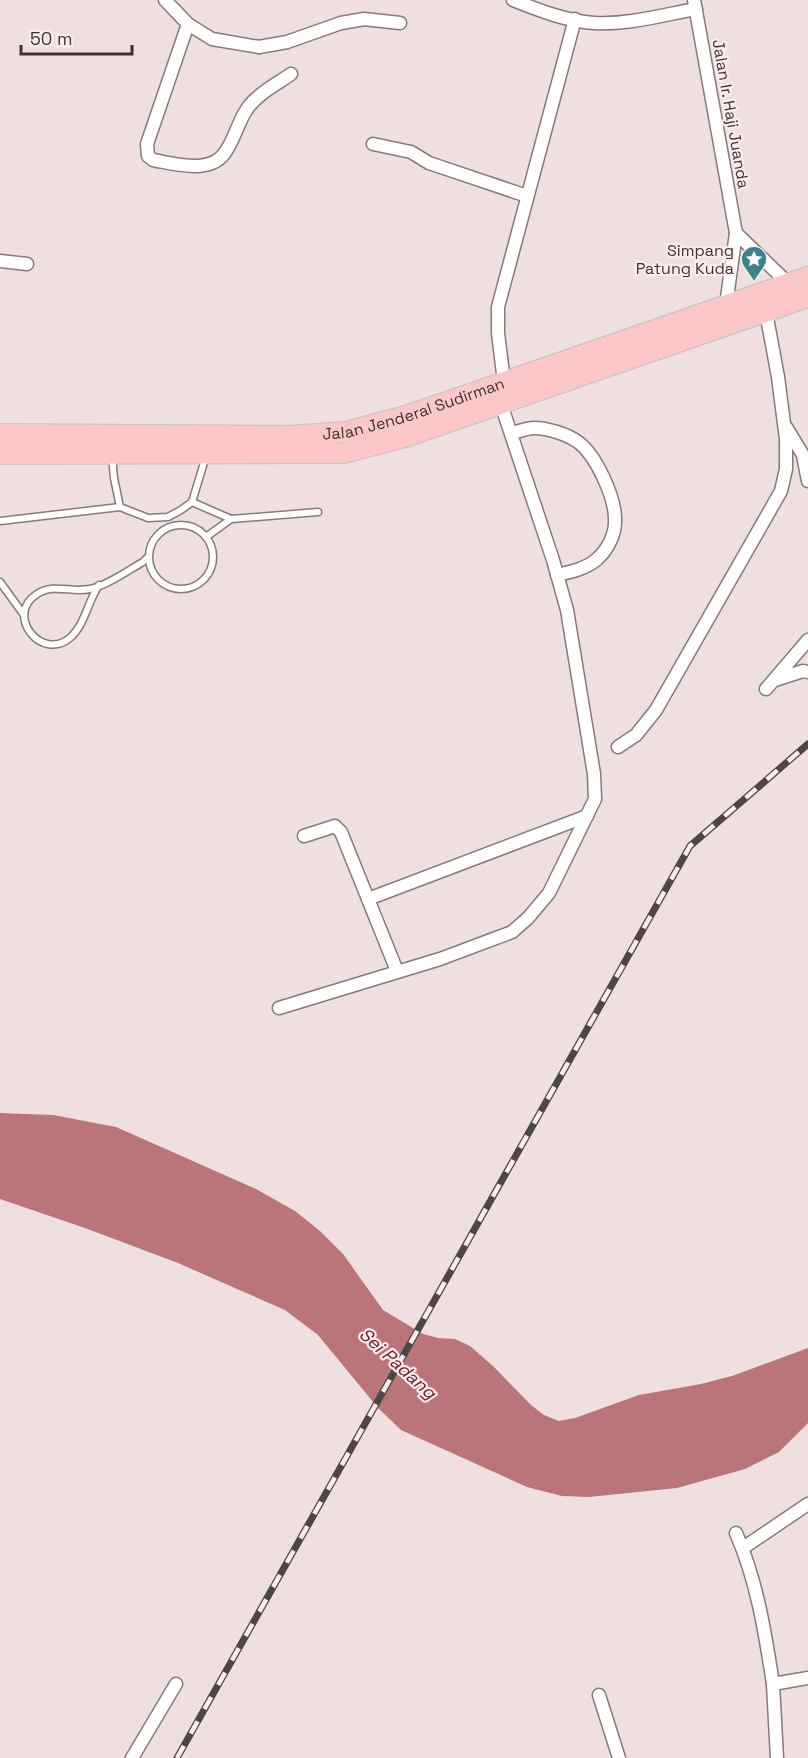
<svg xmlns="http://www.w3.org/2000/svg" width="808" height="1758" font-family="'Space Grotesk',sans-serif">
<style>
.water{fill:#b97577}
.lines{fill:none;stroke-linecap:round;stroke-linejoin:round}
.service-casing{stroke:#887a79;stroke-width:9}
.minor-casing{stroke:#887a79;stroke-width:15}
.primary-casing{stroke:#c4c2c2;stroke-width:22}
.service{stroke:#fff;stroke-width:6}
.minor{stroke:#fff;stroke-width:12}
.primary{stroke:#fcc7c8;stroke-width:20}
.rail-casing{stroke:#4d4646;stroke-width:7}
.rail{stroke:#fcecec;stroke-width:4.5;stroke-dasharray:14;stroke-linecap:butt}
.labels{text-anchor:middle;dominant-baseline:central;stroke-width:4.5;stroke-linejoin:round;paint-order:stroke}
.street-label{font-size:16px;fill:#3a3434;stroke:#fcecec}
.poi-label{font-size:16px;fill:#3a3434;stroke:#fcecec;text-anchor:end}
.water-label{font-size:18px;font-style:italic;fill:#722029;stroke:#fcecec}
</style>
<rect width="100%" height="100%" fill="#efdfdf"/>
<polygon class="water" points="0,1113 53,1115 116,1127 256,1189 295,1211 320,1231 343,1254 383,1310 423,1334 438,1338 455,1339 470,1346 494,1367 531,1405 544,1415 559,1421 575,1418 639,1395 701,1384 732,1376 808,1348 808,1423 779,1452 745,1469 677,1488 589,1497 562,1496 527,1487 401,1430 378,1408 318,1335 285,1310 178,1263 85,1228 0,1199"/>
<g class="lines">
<g class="service-casing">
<g id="service">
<polyline points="112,456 114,478 120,507 148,518 168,517 181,510 192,502 206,456"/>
<polyline points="192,502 231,519"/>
<polyline points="0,521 120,507"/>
<circle cx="181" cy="557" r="32"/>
<polyline points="206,537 231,519 318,512"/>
<polyline points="0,582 24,615"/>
<path d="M99,585C88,601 85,624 71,637C42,663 4,615 37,594C54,583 71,593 90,589C108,585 127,571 143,562L148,557"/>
</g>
</g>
<g class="minor-casing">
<g id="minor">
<polyline points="165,0 188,24 212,39 259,47 287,42 341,23 364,19 400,23"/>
<path d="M513,0C538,10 566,21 594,23C628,25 662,15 696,9"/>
<polyline points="694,0 736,233 726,305 727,309"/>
<path d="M188,24L147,144L148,156L153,160C176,164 212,175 226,151C235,138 238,122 247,109C257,94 277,84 291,74"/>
<polyline points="373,144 411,152 429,163 527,196"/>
<polyline points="736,233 791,286"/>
<polyline points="0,261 27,264"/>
<polyline points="504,382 498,333 498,307 575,19"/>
<polyline points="786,427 803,455 808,481"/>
<path d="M511,433C518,432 526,428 534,428C547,428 567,434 578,442C596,455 615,497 615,519C616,534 607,551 596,560C585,569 570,572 557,575"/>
<polyline points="775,680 803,671 808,672"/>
<polyline points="766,689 808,640"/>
<polyline points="618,747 636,735 656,710 781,491 786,469 786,439 778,377 766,312"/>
<polyline points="304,836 335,826 341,832 397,971"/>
<polyline points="368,899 587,816"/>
<polyline points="279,1008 440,959 512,932 528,918 549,893 595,799 594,774 567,610 553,560 501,404"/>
<path d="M736,1533C757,1581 765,1632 773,1684L808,1678"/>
<polyline points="743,1548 808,1504"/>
<polyline points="773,1684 777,1758"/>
<polyline points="599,1695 619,1758"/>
<polyline points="132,1758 176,1684"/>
</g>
</g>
<g class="primary-casing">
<g id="primary">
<path id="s1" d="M0,434L288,436L346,432L406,416L808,277"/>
<polyline points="0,454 343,453 405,437 808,297"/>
</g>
</g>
<use href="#service" class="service"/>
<use href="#minor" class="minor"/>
<use href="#primary" class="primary"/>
<g class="rail-casing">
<polyline id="rail" points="177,1758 690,846 808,744"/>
</g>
<use href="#rail" class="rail"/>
</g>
<defs>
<g id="sight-pin" transform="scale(1.35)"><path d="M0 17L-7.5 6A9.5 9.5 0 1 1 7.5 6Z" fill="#3c838b" stroke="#fcecec"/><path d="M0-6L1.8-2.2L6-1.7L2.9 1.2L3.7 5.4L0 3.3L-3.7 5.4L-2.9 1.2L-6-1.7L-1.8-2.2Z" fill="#fff"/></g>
</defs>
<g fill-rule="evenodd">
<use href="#sight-pin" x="754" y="259"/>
</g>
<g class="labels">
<g class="street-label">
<text transform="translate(731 114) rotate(80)">Jalan Ir. Haji Juanda</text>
<text stroke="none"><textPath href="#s1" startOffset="417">Jalan Jenderal Sudirman</textPath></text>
</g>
<g class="poi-label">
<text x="734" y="250">Simpang<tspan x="734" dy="18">Patung Kuda</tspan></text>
</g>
<g class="water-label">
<text transform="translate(398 1363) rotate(42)">Sei Padang</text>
</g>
</g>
<path d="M21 45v9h111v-9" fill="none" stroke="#3a3434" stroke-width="3"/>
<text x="30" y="45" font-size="18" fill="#3a3434" stroke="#fcecec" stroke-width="4.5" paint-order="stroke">50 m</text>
</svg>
